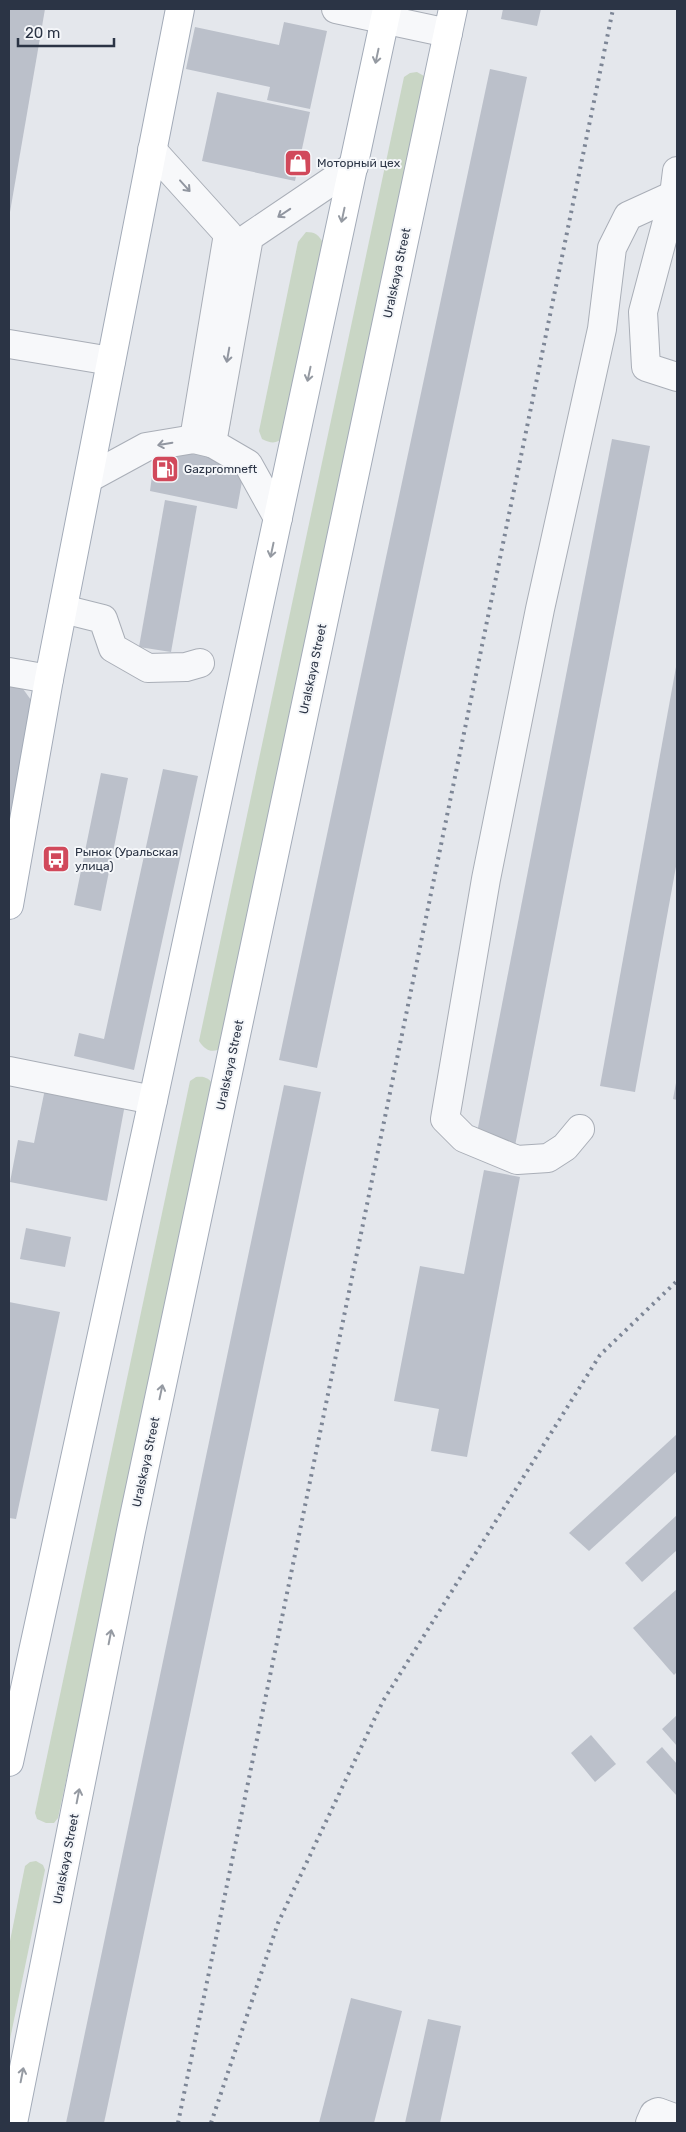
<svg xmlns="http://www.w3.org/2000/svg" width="686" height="2132" font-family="Rubik,sans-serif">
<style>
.green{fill:#c9d6c5}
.building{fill:#bbc0ca}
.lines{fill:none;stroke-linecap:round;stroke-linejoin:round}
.minor-casing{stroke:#a9aeb7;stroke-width:30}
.major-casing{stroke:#a3abb8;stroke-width:30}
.minor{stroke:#f7f8fa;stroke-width:28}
.major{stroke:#fff;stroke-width:28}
.rail{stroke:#7d8696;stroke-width:4;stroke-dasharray:2.5 5;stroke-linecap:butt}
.oneway{stroke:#959aa2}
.oneway2{stroke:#9196a0}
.labels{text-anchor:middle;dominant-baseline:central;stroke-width:4;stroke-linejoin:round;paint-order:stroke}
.poi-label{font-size:12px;fill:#2b3445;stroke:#f4f6f9;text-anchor:start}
.street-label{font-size:12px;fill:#2b3445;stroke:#f4f6f9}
</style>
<rect width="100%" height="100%" fill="#e4e7ec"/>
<g class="green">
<path d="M417,72L424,76L427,82L224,1046C214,1054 206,1052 199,1041L404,77L410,73Z"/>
<path d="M306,232C315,232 319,235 323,243L284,436C277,444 272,444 262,439L259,431L298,242Z"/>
<path d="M196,1077C205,1076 209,1078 214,1086L58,1818L54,1823H46L37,1819L35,1813L190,1081Z"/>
<polygon points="36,1861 43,1865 45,1870 9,2044 9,1946 25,1866 30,1862"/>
</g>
<g class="building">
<polygon points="9,9 45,9 10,212 9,212"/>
<polygon points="503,9 541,9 537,26 501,19"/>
<polygon points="284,22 327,31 310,109 267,100 270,87 186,69 195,27 279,45"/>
<polygon points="490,69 527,77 317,1068 279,1060"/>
<polygon points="217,92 310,112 295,181 202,161"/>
<polygon points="253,289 224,462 243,476 237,509 150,491 154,461 166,452 180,455"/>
<polygon points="612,439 650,446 515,1146 476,1138"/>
<polygon points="165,500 197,506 171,652 139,647"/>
<polygon points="676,667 677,861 635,1092 600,1086"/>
<polygon points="9,681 18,682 31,700 10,820"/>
<polygon points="163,769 198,776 134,1070 74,1056 79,1033 104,1039"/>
<polygon points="101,773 128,778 101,911 74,905"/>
<polygon points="676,1083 677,1083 677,1100 673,1099"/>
<polygon points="46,1084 126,1099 107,1201 10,1182 18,1140 34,1143"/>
<polygon points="284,1085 321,1092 104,2123 66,2123"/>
<polygon points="484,1170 520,1177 467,1457 431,1451 439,1409 394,1401 420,1266 464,1274"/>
<polygon points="26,1228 71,1237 65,1267 20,1259"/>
<polygon points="9,1302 60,1312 16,1519 9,1518"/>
<polygon points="677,1434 677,1471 589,1551 569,1533"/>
<polygon points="677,1515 677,1550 642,1582 625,1563"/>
<polygon points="677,1589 677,1672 674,1675 633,1628"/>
<polygon points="677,1715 677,1746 662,1729"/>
<polygon points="591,1735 616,1764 595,1782 571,1753"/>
<polygon points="662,1747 677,1764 677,1796 646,1762"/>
<polygon points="351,1998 402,2011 374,2123 319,2123"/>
<polygon points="428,2019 461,2026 440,2123 405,2123"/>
</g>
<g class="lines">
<g class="minor-casing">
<g id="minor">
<polyline points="336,9 448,33"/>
<polyline points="152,150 228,234 194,439"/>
<polyline points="677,171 674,195 643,312 646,367 677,377"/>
<polyline points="9,344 111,361"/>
<polyline points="89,478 146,447 194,439 211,443"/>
<polyline points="278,518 248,464 212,443 249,237 354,166"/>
<polyline points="63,609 103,619 113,648 148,668 186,667 200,663"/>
<polyline points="9,672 49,679"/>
<polyline points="9,1071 153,1100"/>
<polyline points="580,1129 565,1147 548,1158 517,1160 464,1138 445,1119 486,879 540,609 602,329 612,248 628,216 674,195"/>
<polyline points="650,2123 654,2114 658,2112 677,2119"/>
</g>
</g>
<g class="major-casing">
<g id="major">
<polyline points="9,905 49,679 180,9"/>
<polyline points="9,1762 153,1100 387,9"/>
<polyline points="13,2123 131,1531 453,9"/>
</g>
</g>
<use href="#minor" class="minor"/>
<use href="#major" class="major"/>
<g class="rail">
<polyline points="178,2123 613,9"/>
<polyline points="211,2123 278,1923 383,1701 600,1355 677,1281"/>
</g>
</g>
<defs><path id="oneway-shaft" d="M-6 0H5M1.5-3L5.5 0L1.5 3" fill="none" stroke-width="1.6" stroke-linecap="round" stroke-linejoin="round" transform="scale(1.25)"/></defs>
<g class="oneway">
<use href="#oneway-shaft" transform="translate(377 56) rotate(102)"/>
<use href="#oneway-shaft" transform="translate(343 215) rotate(102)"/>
<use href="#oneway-shaft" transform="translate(309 374) rotate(102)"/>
<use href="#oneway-shaft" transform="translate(272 550) rotate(102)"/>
<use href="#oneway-shaft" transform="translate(161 1392) rotate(-78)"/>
<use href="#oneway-shaft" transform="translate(110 1637) rotate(-79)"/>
<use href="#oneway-shaft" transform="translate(78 1796) rotate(-79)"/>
<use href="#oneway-shaft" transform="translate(22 2075) rotate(-79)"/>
</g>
<g class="oneway2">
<use href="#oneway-shaft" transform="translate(185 186) rotate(48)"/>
<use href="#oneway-shaft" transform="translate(284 213) rotate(146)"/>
<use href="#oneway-shaft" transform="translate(228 355) rotate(100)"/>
<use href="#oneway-shaft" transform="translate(165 444) rotate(170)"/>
</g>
<defs>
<g id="shop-square" transform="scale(1.4375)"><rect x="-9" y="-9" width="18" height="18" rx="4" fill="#d1495b" stroke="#f4f6f9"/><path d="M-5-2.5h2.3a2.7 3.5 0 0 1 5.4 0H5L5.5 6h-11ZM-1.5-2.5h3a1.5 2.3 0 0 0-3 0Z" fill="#fff"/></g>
<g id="fuel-square" transform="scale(1.4375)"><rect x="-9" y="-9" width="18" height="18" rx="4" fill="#d1495b" stroke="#f4f6f9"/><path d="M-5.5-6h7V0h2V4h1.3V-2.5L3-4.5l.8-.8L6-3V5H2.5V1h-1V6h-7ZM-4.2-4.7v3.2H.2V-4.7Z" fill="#fff"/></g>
<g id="bus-square" transform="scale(1.4375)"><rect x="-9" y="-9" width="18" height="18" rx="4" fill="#d1495b" stroke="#f4f6f9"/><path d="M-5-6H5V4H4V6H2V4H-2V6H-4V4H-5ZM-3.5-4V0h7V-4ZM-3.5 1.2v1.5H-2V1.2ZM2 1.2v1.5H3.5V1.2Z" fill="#fff"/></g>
</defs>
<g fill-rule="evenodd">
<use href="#shop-square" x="298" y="163"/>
<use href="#fuel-square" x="165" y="469"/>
<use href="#bus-square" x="56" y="859"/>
</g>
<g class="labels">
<g class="poi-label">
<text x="317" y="163">Моторный цех</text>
<text x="184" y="469">Gazpromneft</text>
<text x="75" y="852">Рынок (Уральская<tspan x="75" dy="14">улица)</tspan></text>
</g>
<g class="street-label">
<text transform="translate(397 273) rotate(-78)">Uralskaya Street</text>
<text transform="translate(313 669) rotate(-78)">Uralskaya Street</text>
<text transform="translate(230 1065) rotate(-78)">Uralskaya Street</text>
<text transform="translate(146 1462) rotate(-78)">Uralskaya Street</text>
<text transform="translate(66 1859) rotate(-79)">Uralskaya Street</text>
</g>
</g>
<rect width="686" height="2132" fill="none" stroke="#2b3445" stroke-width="20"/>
<path d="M18 38v8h96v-8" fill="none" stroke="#2b3445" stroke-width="2.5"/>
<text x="25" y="38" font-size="15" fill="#2b3445" stroke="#f4f6f9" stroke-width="4" paint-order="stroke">20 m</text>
</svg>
